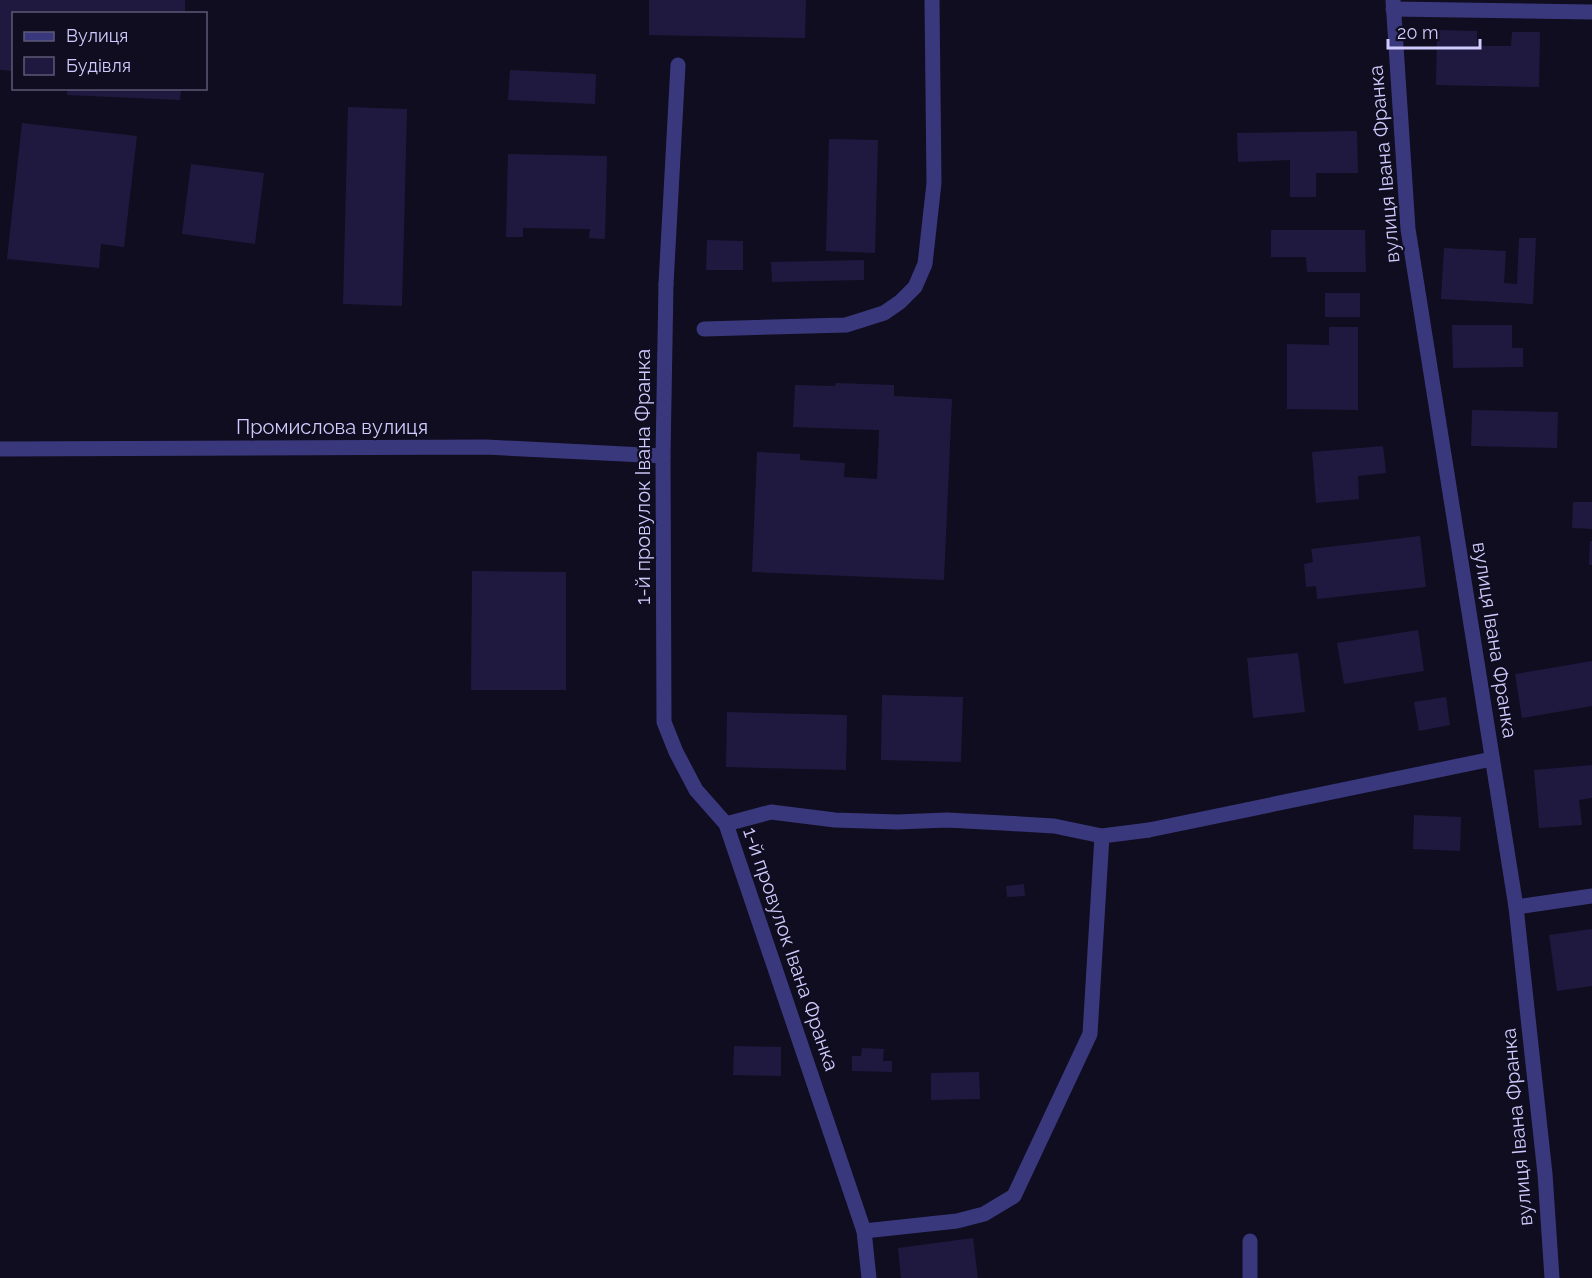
<svg xmlns="http://www.w3.org/2000/svg" width="1592" height="1278" font-family="Raleway,sans-serif">
<style>
.building{fill:#20193f}
.lines{fill:none;stroke-linecap:round;stroke-linejoin:round}
.service{stroke:#3a387d;stroke-width:15}
.minor{stroke:#3a387d;stroke-width:15}
.labels{text-anchor:middle;dominant-baseline:central;stroke-width:4.5;stroke-linejoin:round;paint-order:stroke}
.street-label{font-size:20px;fill:#d0cbfe;stroke:#0f0d1f}
</style>
<rect width="100%" height="100%" fill="#0f0d1f"/>
<g class="building">
<polygon points="0,0 185,0 185,14 14,14 14,71 0,70"/>
<polygon points="649,0 806,0 805,38 649,35"/>
<polygon points="1437,30 1477,31 1477,46 1511,46 1512,32 1540,32 1539,87 1436,85"/>
<polygon points="510,70 596,74 595,104 508,100"/>
<polygon points="67,88 181,88 180,100 67,95"/>
<polygon points="348,107 407,109 402,306 343,304"/>
<polygon points="22,123 137,136 124,247 101,244 99,268 7,259"/>
<polygon points="1357,131 1358,173 1316,173 1316,197 1290,197 1290,160 1238,162 1237,133"/>
<polygon points="829,139 878,140 875,253 826,251"/>
<polygon points="508,154 607,156 605,239 589,238 590,229 523,228 523,237 506,237"/>
<polygon points="191,164 264,173 255,244 182,234"/>
<polygon points="1271,230 1365,230 1366,272 1307,272 1306,257 1271,257"/>
<polygon points="1519,238 1536,238 1533,304 1441,299 1444,248 1506,251 1504,283 1517,284"/>
<polygon points="707,240 743,241 743,270 706,270"/>
<polygon points="864,260 864,280 772,282 771,262"/>
<rect x="1325" y="293" width="35" height="24"/>
<polygon points="1452,325 1512,325 1512,348 1523,348 1523,367 1453,368"/>
<polygon points="1329,327 1358,327 1358,410 1287,409 1287,344 1329,345"/>
<polygon points="836,383 894,385 894,396 952,399 944,580 752,572 757,452 800,454 800,460 845,463 844,477 877,479 879,430 793,427 795,385 835,386"/>
<polygon points="1472,410 1558,412 1557,448 1471,446"/>
<polygon points="1383,446 1386,473 1358,476 1359,499 1316,503 1312,452"/>
<polygon points="1573,502 1592,502 1592,529 1572,528"/>
<polygon points="1420,536 1426,587 1317,599 1316,586 1306,587 1304,564 1313,562 1311,549"/>
<polygon points="1590,541 1592,541 1592,565 1589,565"/>
<polygon points="472,571 566,572 566,690 471,690"/>
<polygon points="1418,630 1424,671 1344,684 1337,643"/>
<polygon points="1298,653 1305,712 1253,718 1247,658"/>
<polygon points="1592,661 1592,706 1522,718 1515,674"/>
<polygon points="882,695 963,697 961,762 881,760"/>
<polygon points="1446,697 1450,725 1419,731 1414,702"/>
<polygon points="727,712 847,715 846,770 726,767"/>
<polygon points="1592,765 1592,798 1579,800 1582,825 1539,828 1534,770"/>
<polygon points="1414,815 1461,817 1460,851 1413,849"/>
<polygon points="1024,884 1025,896 1007,897 1006,886"/>
<polygon points="1592,929 1592,986 1557,991 1549,935"/>
<polygon points="734,1046 781,1047 781,1076 733,1075"/>
<polygon points="862,1048 884,1049 883,1061 892,1061 892,1072 852,1071 852,1056 861,1056"/>
<polygon points="979,1072 980,1099 931,1100 931,1073"/>
<polygon points="973,1238 978,1278 901,1278 898,1248"/>
</g>
<g class="lines">
<g class="service">
<polyline points="666,284 678,65"/>
<polyline points="704,329 846,325 884,313 900,302 915,287 925,264 934,183 932,0"/>
<polyline points="726,824 771,812 835,820 897,822 947,820 1003,823 1054,826 1102,836 1149,830"/>
<polyline points="1516,907 1592,896"/>
<polyline points="864,1231 957,1221 984,1214 1014,1196 1090,1034 1102,836"/>
</g>
<g class="minor">
<polyline points="1393,0 1408,229 1516,907 1545,1174 1552,1278"/>
<polyline points="1393,9 1592,12"/>
<polyline points="666,284 663,456 664,722 676,752 696,790 726,824 864,1231 869,1278"/>
<polyline points="0,449 486,447 663,456"/>
<polyline points="1149,830 1492,759"/>
<polyline points="1250,1278 1250,1241"/>
</g>
</g>
<g class="labels">
<g class="street-label">
<text transform="translate(1384 164) rotate(-95)">вулиця Івана Франка</text>
<text x="332" y="427">Промислова вулиця</text>
<text transform="translate(643 477) rotate(-90)">1-й провулок Івана Франка</text>
<text transform="translate(1495 640) rotate(81)">вулиця Івана Франка</text>
<text transform="translate(791 949) rotate(71)">1-й провулок Івана Франка</text>
<text transform="translate(1517 1127) rotate(-95)">вулиця Івана Франка</text>
</g>
</g>
<rect x="12" y="12" width="195" height="78" fill="#0f0d1f" stroke="#5c5978" stroke-width="1.5"/>
<rect x="24" y="32" width="30" height="9" fill="#3a387d" stroke="#5c5978" stroke-width="1.5"/>
<text x="66" y="42" font-size="18" fill="#d0cbfe">Вулиця</text>
<rect x="24" y="57" width="30" height="18" fill="#20193f" stroke="#5c5978" stroke-width="1.5"/>
<text x="66" y="72" font-size="18" fill="#d0cbfe">Будівля</text>
<path d="M1388 39v9h92v-9" fill="none" stroke="#d0cbfe" stroke-width="3"/>
<text x="1397" y="39" font-size="18" fill="#d0cbfe" stroke="#0f0d1f" stroke-width="4.5" paint-order="stroke">20 m</text>
</svg>
